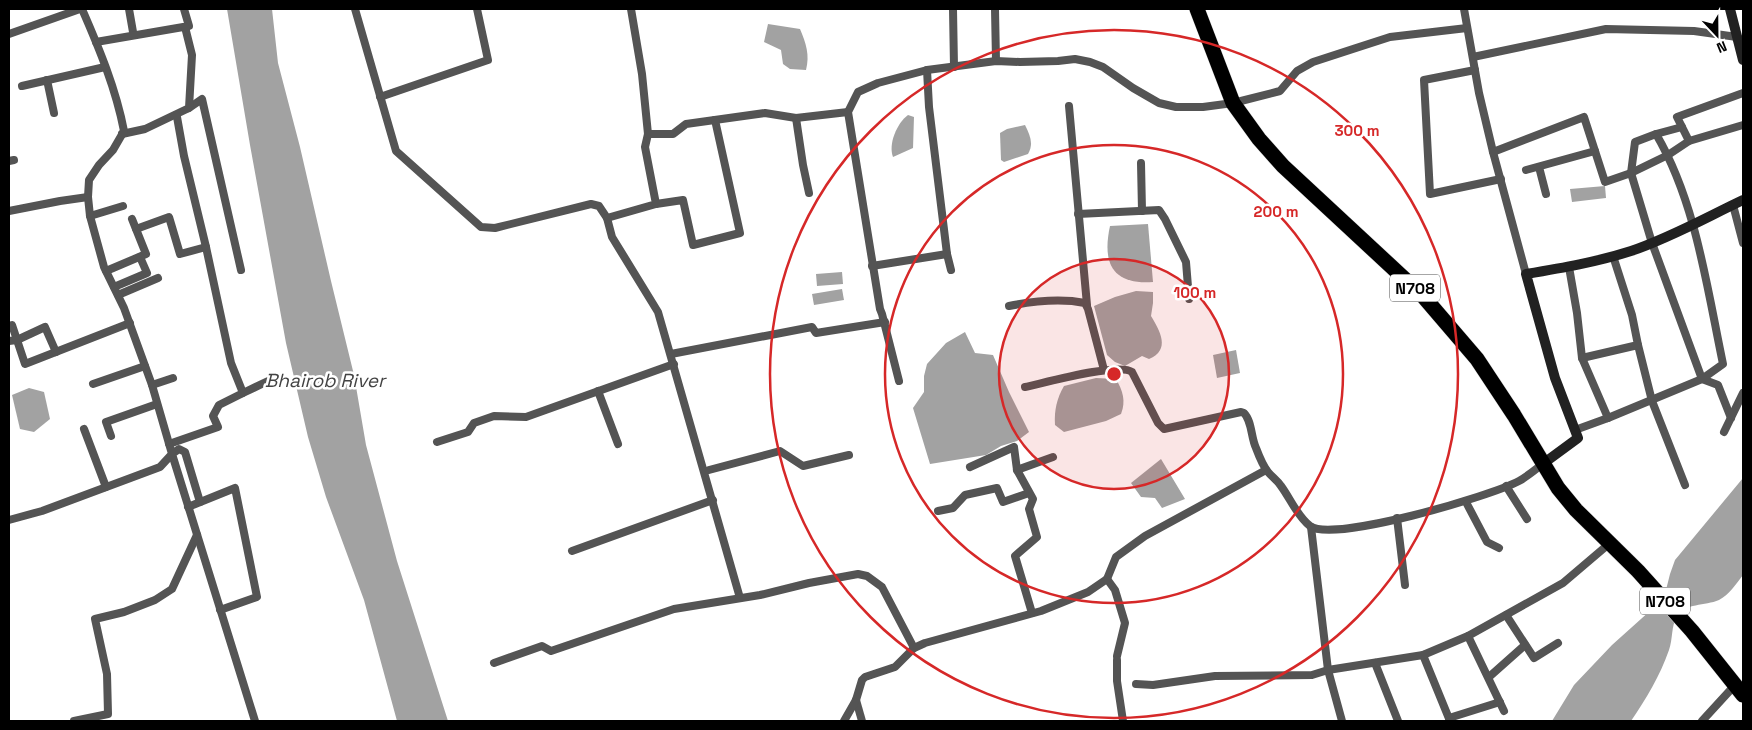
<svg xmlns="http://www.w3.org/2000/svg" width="1752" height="730" font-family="'Space Grotesk',sans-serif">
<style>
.water{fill:#a2a2a2}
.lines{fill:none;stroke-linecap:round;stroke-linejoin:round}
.highway-casing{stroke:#dbdbdb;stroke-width:16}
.street{stroke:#545454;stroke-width:8}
.secondary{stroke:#212121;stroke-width:10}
.highway{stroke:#000;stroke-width:15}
.ring{fill:none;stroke:#d62828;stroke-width:2.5}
.labels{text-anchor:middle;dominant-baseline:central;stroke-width:5;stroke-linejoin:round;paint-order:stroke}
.shield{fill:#fff;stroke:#4c4c4c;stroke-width:1}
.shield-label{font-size:16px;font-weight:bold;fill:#000}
.water-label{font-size:19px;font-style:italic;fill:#434343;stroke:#fff}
.centre{fill:#d62828;stroke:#fff;stroke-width:2.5}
.ring-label{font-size:15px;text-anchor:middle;font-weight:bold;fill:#d62828;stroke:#fff;stroke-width:5;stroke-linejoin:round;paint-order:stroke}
</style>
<rect width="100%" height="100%" fill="#fff"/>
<g class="water">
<polygon points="227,9 272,9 278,63 300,147 331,281 354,375 366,445 397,561 448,721 397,721 364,600 326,497 308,437 286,343 250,145"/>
<path d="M768,24L800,29C806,43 810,55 806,70L790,69L783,64L781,50L764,42Z"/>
<path d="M908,115L914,117L913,148L893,157C888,144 897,123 908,115Z"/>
<path d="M1025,125C1030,135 1034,144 1028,154L1004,162L1001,160L1000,133L1007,129Z"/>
<polygon points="1605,186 1606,198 1572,202 1570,189"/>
<path d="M1148,224L1153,282C1112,285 1102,263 1110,226Z"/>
<polygon points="842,272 843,284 817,286 816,274"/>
<polygon points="842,289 844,300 814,305 812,294"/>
<path d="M1136,291L1153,292V303L1151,316C1160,331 1171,350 1149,359L1142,356L1125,366L1115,362L1107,355L1094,306L1115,297Z"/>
<polygon points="965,332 975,353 993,355 1009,392 1029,432 1017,441 1001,446 986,455 930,464 913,408 924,392 924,376 927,364 946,343"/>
<polygon points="1236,350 1240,373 1217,378 1213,355"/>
<path d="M1096,378L1116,379C1123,391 1126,401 1121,414L1106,421L1064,432L1055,425C1054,410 1057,398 1064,386Z"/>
<polygon points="29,388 44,392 50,419 34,432 20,429 12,395"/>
<polygon points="1161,459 1185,499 1162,508 1155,498 1141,497 1131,483"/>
<path d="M1743,478V575C1736,584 1729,595 1719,600C1705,606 1685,603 1677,616C1671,626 1673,639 1669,650C1660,676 1646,699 1631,721H1552L1574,685L1612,645L1651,610L1666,590L1670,574L1675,560Z"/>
</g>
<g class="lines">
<g class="highway-casing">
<polyline id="highway" points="1197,9 1233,103 1259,139 1283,166 1423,296 1477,359 1514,415 1558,488 1576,510 1638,571 1692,631 1743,695"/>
</g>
<g class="street">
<polyline points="129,9 133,32"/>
<polyline points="355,9 396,151 481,227 495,228 591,204 599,206 607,218 656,204 645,147 648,134"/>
<polyline points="631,9 642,74 648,134 673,134 686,124 765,113 796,118 848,112"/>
<polyline points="953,9 954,67"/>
<polyline points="995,9 996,61"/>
<polyline points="1464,9 1479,93 1493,152 1526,274"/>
<polyline points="9,34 80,9"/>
<polyline points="96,42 189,26 184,9"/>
<polyline points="1473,57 1606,29 1694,31 1737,37"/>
<polyline points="927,70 929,107 947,254 951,270"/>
<polyline points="1475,70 1424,80 1430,194 1501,179"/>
<polyline points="47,80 54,113"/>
<polyline points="22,86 105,67"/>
<polyline points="380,97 488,60 477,9"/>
<polyline points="1069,106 1087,305"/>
<polyline points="189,108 202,99 241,270"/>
<polyline points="796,118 803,165 809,193"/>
<polyline points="122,134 145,129 189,108 192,55 185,27"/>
<polyline points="1656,134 1682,127"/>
<polyline points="1689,141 1677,117 1743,93"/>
<polyline points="1493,152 1584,117 1605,182 1631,173 1652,243 1702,379 1718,385 1731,418"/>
<polyline points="9,161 14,160"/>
<polyline points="1141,163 1142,211"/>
<polyline points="1539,167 1546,194"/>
<polyline points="1526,170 1595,151"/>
<polyline points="1631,173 1668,155 1689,141 1743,125"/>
<polyline points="656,204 683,200 693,245 740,233 715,120"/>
<polyline points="1733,205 1743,243"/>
<polyline points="9,211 60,201 88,197"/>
<polyline points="1078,214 1159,210 1165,219 1186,262 1189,299"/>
<polyline points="90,216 123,206"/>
<polyline points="607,218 612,237 658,312 740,598"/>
<polyline points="136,229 169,217 180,254 206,247"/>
<polyline points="872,266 947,254"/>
<polyline points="1569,267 1577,313 1582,358 1608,418 1575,430"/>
<polyline points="106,271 146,254 132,219"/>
<polyline points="114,287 147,273 140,257"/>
<polyline points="118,295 158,278"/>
<path d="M1009,306C1034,301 1059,298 1085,303L1088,309L1104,370"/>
<polyline points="12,325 25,364 130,323"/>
<polyline points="9,341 17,340 45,327 56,352"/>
<polyline points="1638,345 1652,401 1685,485"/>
<polyline points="671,354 812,327 816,333 885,322"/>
<polyline points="1582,358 1638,345 1632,315 1613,256"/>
<polyline points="899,381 882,314 880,309 848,112 858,92 878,83 927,70 996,61 1020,62 1058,61 1075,59 1090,62 1103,67 1133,88 1159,103 1176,107 1203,107 1233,103 1280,91 1297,71 1313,62 1356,48 1390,37 1467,28"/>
<polyline points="93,384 145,366"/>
<polyline points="152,385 173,378"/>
<path d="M1025,387C1044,383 1119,362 1132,372L1158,423L1164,429L1241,412L1244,413C1252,421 1251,438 1256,448C1259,456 1263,466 1268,472C1272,477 1277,480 1281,486C1290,498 1297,516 1310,526C1333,543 1491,496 1519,481C1528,476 1536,469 1544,463"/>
<polyline points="598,391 618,444"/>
<polyline points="243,393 268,381"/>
<path d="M1608,418L1702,379L1723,364C1707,288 1696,202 1656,134L1635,142L1631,173"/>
<polyline points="84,429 106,487"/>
<polyline points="1724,432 1743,393"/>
<polyline points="111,436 106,422 157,404"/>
<polyline points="437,442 468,432 474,423 494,416 526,417 674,364"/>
<polyline points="169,444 218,427 213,416 219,405 243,393 231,363 206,247 184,156 177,117"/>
<polyline points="970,467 1014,447 1017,470"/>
<polyline points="709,470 780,451 803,466 849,455"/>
<polyline points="1506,486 1527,519"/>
<polyline points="200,502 185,452 179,449 172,454 255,721"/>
<polyline points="1467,504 1487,542 1499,548"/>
<polyline points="188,507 235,488 257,597 220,610"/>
<polyline points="938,511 953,508 965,495 997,488 1003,502 1029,493"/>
<polyline points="1397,518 1405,585"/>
<path d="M9,520L42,511L160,467L172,454L152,385L124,308L104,267L90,216L88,197L89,180L99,165L113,150L124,131C116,89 99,48 82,9"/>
<polyline points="1311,527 1328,670 1342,721"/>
<polyline points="572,551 713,500"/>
<polyline points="1107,579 1115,590 1125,623 1117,656"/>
<polyline points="1032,613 1015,556 1037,537 1029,509 1033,499 1017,470 1053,457"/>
<polyline points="1506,615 1534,658 1558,643"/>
<polyline points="1468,636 1504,711"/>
<polyline points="1423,655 1450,721"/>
<polyline points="1117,660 1117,681 1123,721"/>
<polyline points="494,663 542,646 551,651 674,609 760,595 809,583 858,574 867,576 882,587 914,648"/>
<polyline points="1375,663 1398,721"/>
<polyline points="1489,677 1525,645"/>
<polyline points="1136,684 1153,685 1215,676 1312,675 1328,670 1423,655 1468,636 1563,583 1610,543"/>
<polyline points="856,700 862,721"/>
<polyline points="1449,718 1500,702"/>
<polyline points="74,721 108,714 107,674 95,619 124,612 155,600 172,589 197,535"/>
<polyline points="844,721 856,700 862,680 865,677 895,667 914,648 925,643 1041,611 1088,592 1107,579 1116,557 1145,536 1266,470"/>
<polyline points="1702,721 1735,685"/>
</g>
<g class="secondary">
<polyline points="1730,9 1743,60"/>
<path d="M1544,463L1578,438L1555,378L1526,274C1562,268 1597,262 1631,251C1670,238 1707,217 1743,200"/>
</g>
<use href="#highway" class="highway"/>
</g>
<circle cx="1114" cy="374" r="115" fill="#d62828" fill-opacity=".12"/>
<g class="ring">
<circle cx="1114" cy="374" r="115"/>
<circle cx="1114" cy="374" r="229"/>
<circle cx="1114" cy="374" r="344"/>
</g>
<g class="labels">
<g class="shield">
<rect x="1390" y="274.5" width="50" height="27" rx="4"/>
<rect x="1640" y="587.5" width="50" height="27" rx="4"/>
</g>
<g class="shield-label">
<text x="1415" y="288">N708</text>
<text x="1665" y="601">N708</text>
</g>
<g class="water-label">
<text x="325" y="380">Bhairob River</text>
</g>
</g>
<circle cx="1114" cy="374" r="8" class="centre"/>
<g class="ring-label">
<text x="1357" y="136">300 m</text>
<text x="1276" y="217">200 m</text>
<text x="1195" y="298">100 m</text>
</g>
<rect width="1752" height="730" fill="none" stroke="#000000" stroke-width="20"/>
<g transform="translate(1717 35) rotate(158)" stroke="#ffffff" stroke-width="4" paint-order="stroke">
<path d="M0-4L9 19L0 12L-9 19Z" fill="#000000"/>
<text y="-8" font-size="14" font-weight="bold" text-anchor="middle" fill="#000000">N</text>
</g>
</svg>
